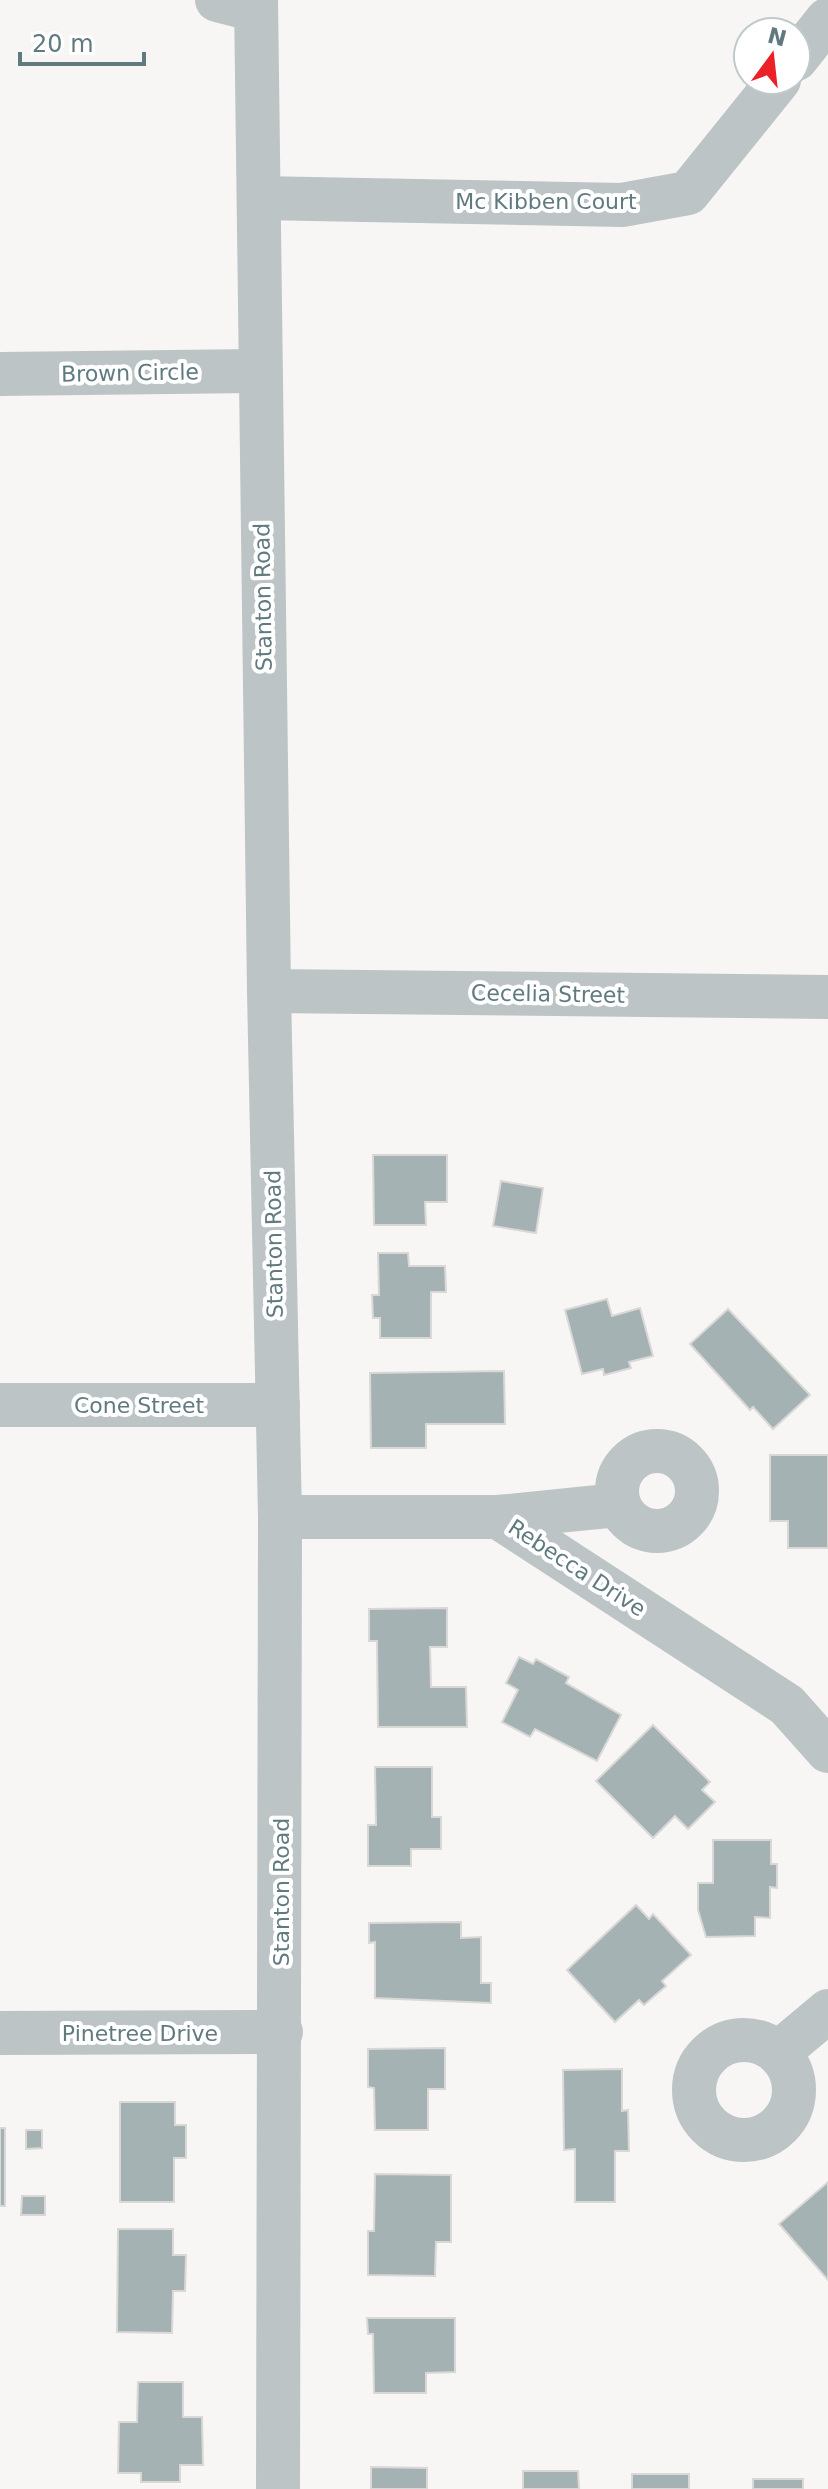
<svg xmlns="http://www.w3.org/2000/svg" width="828" height="2489" font-family="'DejaVu Sans',sans-serif">
<style>
.building{fill:#a4b2b4;stroke:#d9d8d6;stroke-width:2}
.lines{fill:none;stroke-linecap:round;stroke-linejoin:round}
.minor{stroke:#bdc4c6;stroke-width:44}
.labels{text-anchor:middle;dominant-baseline:central;stroke-width:8;stroke-linejoin:round;paint-order:stroke}
.street-label{font-size:22px;fill:#617a80;stroke:#fff}
</style>
<rect width="100%" height="100%" fill="#f7f6f4"/>
<g class="building">
<polygon points="373,1155 447,1155 447,1202 425,1202 426,1225 374,1225"/>
<polygon points="501,1181 543,1188 536,1233 493,1226"/>
<polygon points="378,1253 408,1253 409,1266 445,1266 446,1292 431,1292 431,1338 380,1338 380,1318 373,1318 372,1295 379,1295"/>
<polygon points="607,1299 612,1316 640,1308 653,1356 629,1362 631,1368 604,1375 603,1369 582,1374 565,1310"/>
<polygon points="728,1309 810,1395 773,1429 753,1407 750,1410 690,1344"/>
<polygon points="504,1371 505,1424 426,1424 426,1448 371,1448 370,1373"/>
<polygon points="770,1455 828,1455 828,1548 788,1548 788,1521 770,1521"/>
<polygon points="447,1608 447,1647 430,1647 431,1687 466,1687 467,1727 378,1727 377,1641 369,1641 369,1609"/>
<polygon points="519,1657 533,1664 536,1659 569,1677 566,1683 621,1715 597,1761 535,1729 530,1737 502,1722 518,1690 506,1683"/>
<polygon points="653,1725 710,1782 702,1790 715,1802 688,1829 675,1816 653,1838 596,1781"/>
<polygon points="375,1767 432,1767 432,1817 441,1817 441,1849 411,1849 411,1866 368,1866 368,1825 376,1825"/>
<polygon points="713,1840 771,1840 771,1864 777,1864 777,1888 770,1887 770,1918 755,1917 755,1936 706,1937 698,1910 698,1883 713,1883"/>
<polygon points="636,1905 649,1919 653,1914 691,1955 662,1981 666,1986 644,2005 639,2000 615,2022 567,1970"/>
<polygon points="461,1922 461,1938 481,1937 481,1983 491,1983 491,2003 375,1998 375,1942 369,1943 369,1923"/>
<polygon points="445,2048 445,2089 428,2089 428,2130 375,2130 374,2088 368,2087 368,2049"/>
<polygon points="622,2069 622,2111 628,2110 629,2151 615,2151 615,2202 575,2202 575,2149 564,2150 563,2070"/>
<polygon points="120,2102 175,2102 175,2125 186,2125 186,2158 174,2158 174,2202 120,2202"/>
<rect x="0" y="2128" width="5" height="78"/>
<polygon points="26,2130 42,2130 42,2148 26,2149"/>
<polygon points="375,2174 451,2175 451,2242 436,2242 435,2276 368,2275 368,2231 374,2231"/>
<polygon points="828,2182 828,2280 779,2224"/>
<polygon points="22,2196 45,2196 45,2215 21,2215"/>
<polygon points="118,2229 173,2229 173,2255 186,2255 185,2291 173,2291 172,2333 117,2332"/>
<polygon points="367,2318 455,2318 455,2372 426,2373 426,2393 374,2393 373,2334 368,2334"/>
<polygon points="138,2382 183,2382 183,2417 202,2417 203,2465 180,2465 180,2482 141,2482 141,2473 118,2473 119,2422 137,2422"/>
<polygon points="371,2467 427,2468 427,2489 371,2489"/>
<polygon points="523,2471 578,2471 579,2489 523,2489"/>
<rect x="632" y="2474" width="57" height="15"/>
<rect x="753" y="2479" width="50" height="10"/>
</g>
<g class="lines">
<g class="minor">
<polyline points="217,0 256,10"/>
<polyline points="256,0 269,991 280,1517 278,2489"/>
<polyline points="796,59 827,20"/>
<polyline points="259,198 622,205 688,193 779,80"/>
<polyline points="0,374 260,371"/>
<polyline points="269,991 828,997"/>
<polyline points="0,1405 278,1405"/>
<circle cx="657" cy="1491" r="40"/>
<polyline points="280,1517 498,1517 787,1705 828,1751"/>
<polyline points="498,1517 618,1505"/>
<polyline points="0,2033 281,2032"/>
<circle cx="744" cy="2090" r="50"/>
<polyline points="778,2053 828,2011"/>
</g>
</g>
<g class="labels">
<g class="street-label">
<text x="546" y="201">Mc Kibben Court</text>
<text transform="translate(130 373) rotate(-1)">Brown Circle</text>
<text transform="translate(263 597) rotate(-91)">Stanton Road</text>
<text transform="translate(548 994) rotate(1)">Cecelia Street</text>
<text transform="translate(274 1244) rotate(-91)">Stanton Road</text>
<text x="139" y="1405">Cone Street</text>
<text transform="translate(577 1568) rotate(33)">Rebecca Drive</text>
<text transform="translate(281 1892) rotate(-90)">Stanton Road</text>
<text x="140" y="2033">Pinetree Drive</text>
</g>
</g>
<g transform="translate(772 56) rotate(15)"><circle r="38" fill="#ffffff" stroke="#c0cacc" stroke-width="2"/>
<path d="M0-6L14 30L0 20L-14 30Z" fill="#eb2028"/>
<text y="-12" font-size="22" font-weight="bold" text-anchor="middle" fill="#617a80">N</text>
</g>
<path d="M20 52v12h124v-12" fill="none" stroke="#617a80" stroke-width="4"/>
<text x="32" y="52" font-size="24" fill="#617a80" stroke="#ffffff" stroke-width="6" paint-order="stroke">20 m</text>
</svg>
